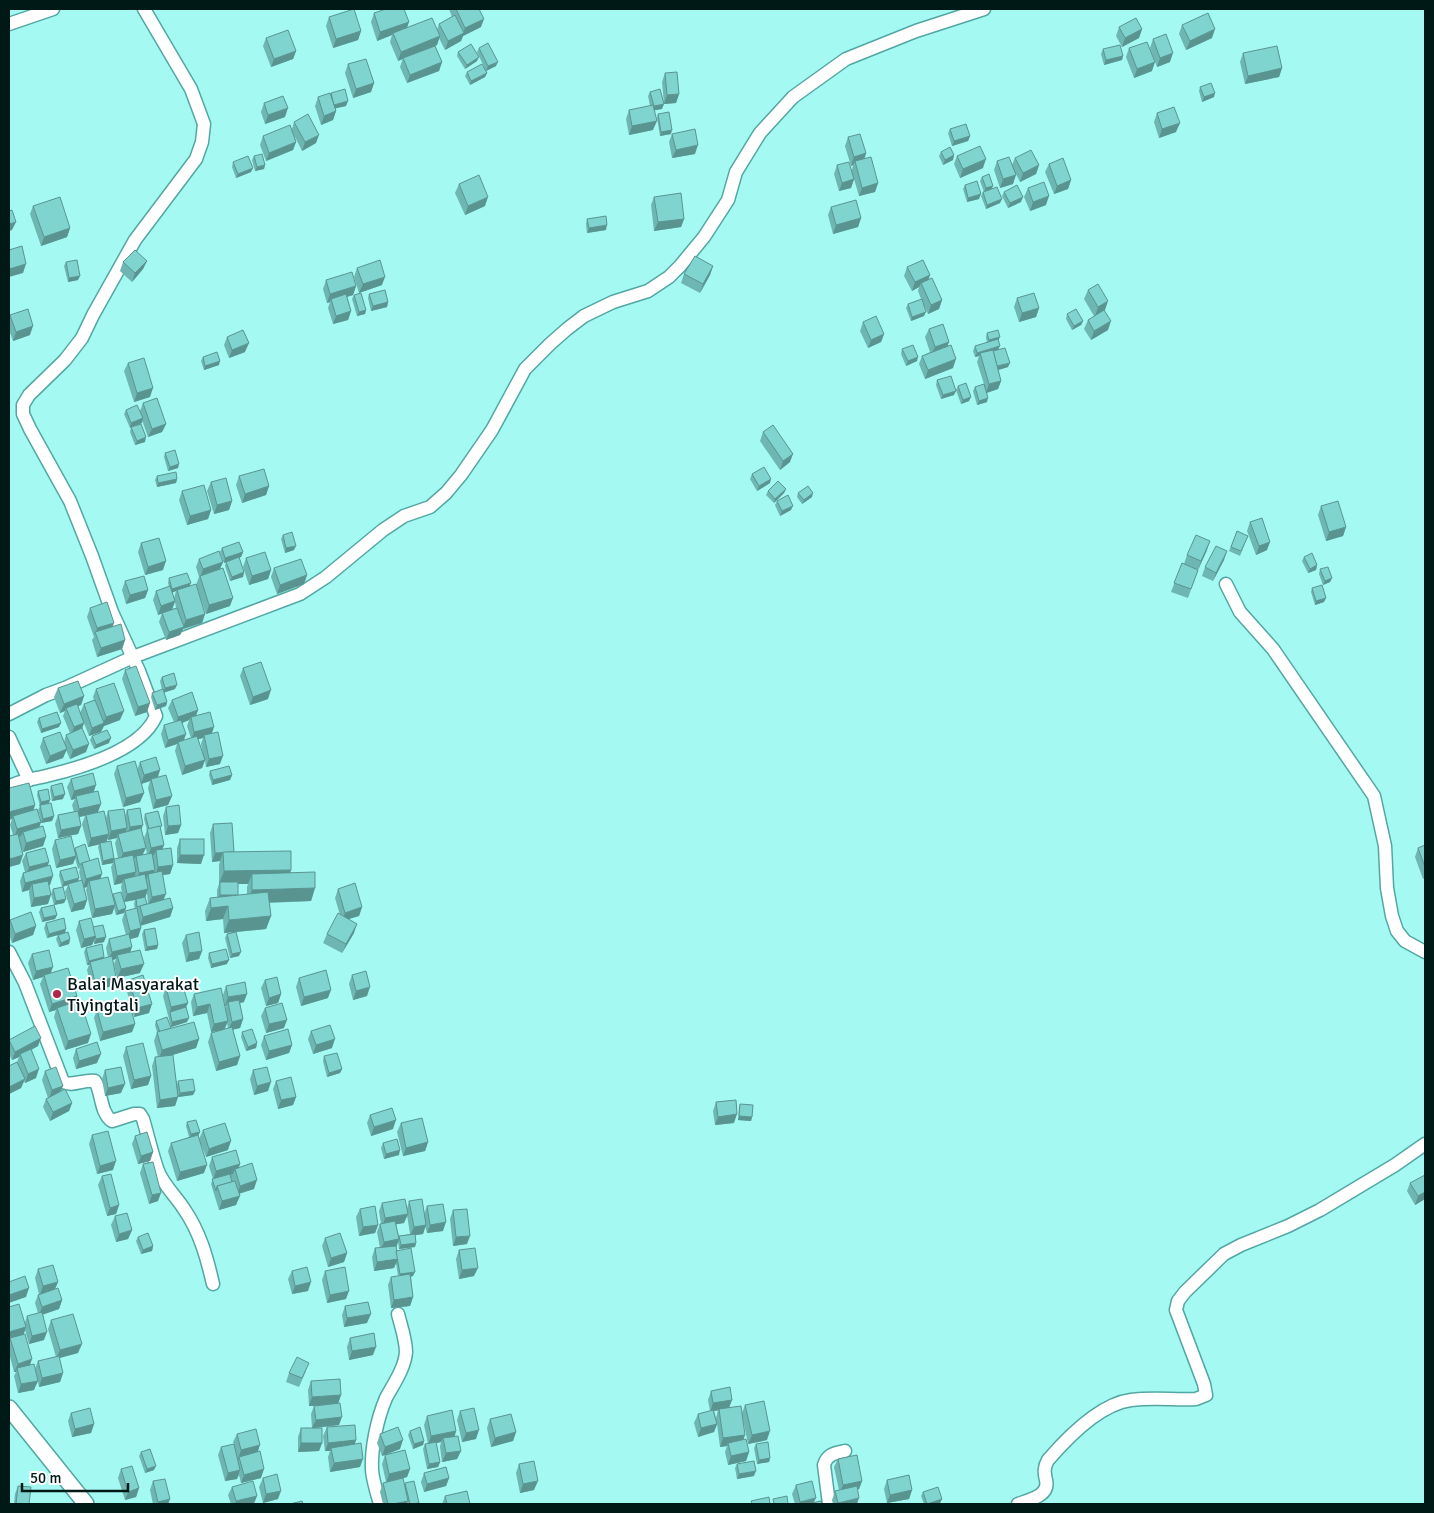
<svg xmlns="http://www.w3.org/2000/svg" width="1434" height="1513" font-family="Signika,sans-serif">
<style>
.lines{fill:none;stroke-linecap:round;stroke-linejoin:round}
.minor-casing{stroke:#53a7a3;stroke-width:15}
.tertiary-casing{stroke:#53a7a3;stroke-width:18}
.minor{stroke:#fff;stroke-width:12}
.tertiary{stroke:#fff;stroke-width:15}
.wall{fill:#6eb6b2;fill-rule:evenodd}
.shaded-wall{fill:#5a9491}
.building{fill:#80d4cf;stroke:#5a9491}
.poi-dot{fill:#b4234c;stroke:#fff;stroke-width:2}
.labels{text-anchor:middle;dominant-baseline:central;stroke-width:4;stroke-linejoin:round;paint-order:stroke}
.poi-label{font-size:18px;fill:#001917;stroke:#fff;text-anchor:start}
</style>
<rect width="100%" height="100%" fill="#a4f9f3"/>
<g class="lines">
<g class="minor-casing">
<g id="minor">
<polyline points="9,24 53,9"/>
<polyline points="1226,584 1240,612 1273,649 1374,796 1385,846 1387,888 1392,916 1397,931 1405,941 1425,952"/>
<polyline points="9,714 46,695 65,688 133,657 300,594 326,577 383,530 404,516 430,507 446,493 461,475 492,430 525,369 550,344 567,329 584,316 613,302 648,291 669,277 680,266 704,237 728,200 736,172 760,133 793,97 846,59 916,31 984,9"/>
<polyline points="9,737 29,780"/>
<path d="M9,787C20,780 34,779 46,776C80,768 141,751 156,716L139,671L112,612L92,556L70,501L30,429L23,414V405L29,395L65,360L82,338L93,315L135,240L196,159L202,142L204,124L191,89L144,9"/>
<path d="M9,952L25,983L63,1082C73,1087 84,1079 95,1081C102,1092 100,1113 112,1121L134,1114H140L143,1119C148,1136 152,1154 158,1171C164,1186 176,1196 184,1209C200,1232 207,1258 213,1284"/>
<path d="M380,1504C377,1493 373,1482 372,1470C371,1448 377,1419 386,1398C393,1385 405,1368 406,1352C406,1340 401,1326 398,1314"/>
<path d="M829,1504L824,1465C827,1454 835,1453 845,1451"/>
<path d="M1018,1504C1029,1500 1050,1496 1046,1480C1044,1472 1044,1467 1048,1460C1067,1438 1100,1404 1131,1400C1152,1397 1175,1400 1196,1399L1206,1395L1204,1384L1176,1310L1178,1301L1185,1292L1224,1254L1241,1245L1288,1226L1320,1210L1395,1165L1425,1144"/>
</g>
</g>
<g class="tertiary-casing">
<polyline id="tertiary" points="9,1408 86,1504"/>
</g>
<use href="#minor" class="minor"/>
<use href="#tertiary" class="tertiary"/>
</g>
<g class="wall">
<polygon points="449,9 479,9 481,27 463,36 461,41 445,50 439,38 437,45 435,46 442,62 439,71 407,83 400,67 403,58 398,61 390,42 392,35 377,41 371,22 374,13 407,28 437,30 439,24 452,17"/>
<polygon points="329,17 361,31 358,40 333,48 326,26"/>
<polygon points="1182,25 1212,38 1186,50 1179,34"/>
<polygon points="1119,27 1142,29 1139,38 1122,47 1116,36"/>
<polygon points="266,38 296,51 293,59 271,67 263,46"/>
<polygon points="1153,39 1170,62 1157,67 1150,48"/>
<polygon points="479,48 496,66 486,71 477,52"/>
<polygon points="1129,48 1152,71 1134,78 1126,57"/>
<polygon points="1103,49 1123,56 1122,60 1104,65 1101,54"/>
<polygon points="458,52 477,61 465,69 457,56"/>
<polygon points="1243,53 1282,68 1279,77 1245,84 1240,62"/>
<polygon points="348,64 374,83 371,92 353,98 345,73"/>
<polygon points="467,72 487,73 485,77 470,85 465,76"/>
<polygon points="665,73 679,94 676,103 664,104 662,82"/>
<polygon points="1200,87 1214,97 1202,102 1199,91"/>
<polygon points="650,92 662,109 654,110 653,130 629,135 626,119 629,110 650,106 648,96"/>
<polygon points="331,93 346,106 335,108 336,111 333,120 321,125 315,106 318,97 330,95"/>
<polygon points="264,103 285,117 265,124 261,112"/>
<polygon points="1157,113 1176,132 1159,138 1154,122"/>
<polygon points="658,114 671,134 660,136 657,118"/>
<polygon points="294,122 316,143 302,151 294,135 296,142 293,150 266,161 260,145 263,136 292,129"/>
<polygon points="950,129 970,136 968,141 952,146 948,133"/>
<polygon points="672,134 695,154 672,158 669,142"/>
<polygon points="848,137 866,153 865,158 878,183 875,192 859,196 854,179 851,188 839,191 834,174 837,165 852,170 853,165 851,166 845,146"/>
<polygon points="941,152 954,155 953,160 943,165 939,156"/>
<polygon points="254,156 265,165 264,169 255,171 252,160"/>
<polygon points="957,156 983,168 960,178 954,164"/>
<polygon points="1015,158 1039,165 1036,174 1020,182 1015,172 1013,184 1000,188 994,170 997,161 1012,165"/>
<polygon points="233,162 251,172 236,178 232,167"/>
<polygon points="1049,164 1071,180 1068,189 1054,194 1045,172"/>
<polygon points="982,177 991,189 1000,203 986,209 981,196 983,192 984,192 980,181"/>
<polygon points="459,184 485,206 465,215 455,193"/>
<polygon points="965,185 979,199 967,202 963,189"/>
<polygon points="1028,188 1046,205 1030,211 1024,197"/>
<polygon points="1004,192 1021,202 1008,208 1002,196"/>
<polygon points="654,197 684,219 681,227 654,231 651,205"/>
<polygon points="33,206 70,228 67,237 41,246 30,214"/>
<polygon points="831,207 861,218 858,227 833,234 828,215"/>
<polygon points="587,219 606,230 587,233 586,224"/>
<polygon points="147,261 143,269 132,282 120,271 123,262"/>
<polygon points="66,262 78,280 68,282 64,266"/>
<polygon points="713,266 710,275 700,293 681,283 684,274"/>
<polygon points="907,267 930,275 928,279 942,300 939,309 928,314 923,303 924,316 911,321 906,308 908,304 921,299 918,291 919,287 912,291 904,276"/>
<polygon points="357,268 382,285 359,293 354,277"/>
<polygon points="326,280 356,286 353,295 347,297 351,311 348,320 333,324 328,308 330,302 327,303 323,289"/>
<polygon points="1088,290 1105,310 1104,311 1108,330 1091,340 1084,329 1088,320 1094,316 1084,299"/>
<polygon points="369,294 388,302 387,307 371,311 368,298"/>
<polygon points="354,295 366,310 365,314 357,316 352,299"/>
<polygon points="1017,298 1039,308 1036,317 1019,322 1014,307"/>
<polygon points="1067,314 1083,321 1081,325 1072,330 1066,319"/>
<polygon points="10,315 30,335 13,341 9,330 9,318"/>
<polygon points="863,322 884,334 881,342 868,348 860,331"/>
<polygon points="929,329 947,346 953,368 925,379 919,364 922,356 930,352 925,337"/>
<polygon points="987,333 998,341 998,350 1008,367 998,370 1001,381 998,389 987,393 987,402 977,405 973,391 975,387 984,384 977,362 979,356 975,357 973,351 975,346 987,343 986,337"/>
<polygon points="227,337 245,352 229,358 224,345"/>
<polygon points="902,349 917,361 906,366 901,354"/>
<polygon points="203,357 219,365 204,370 201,361"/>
<polygon points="128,363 150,397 134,402 124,371"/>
<polygon points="937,380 954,395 941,399 936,385"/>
<polygon points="958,386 969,401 961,404 956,390"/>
<polygon points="143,403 166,424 162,432 148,437 142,420 142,423 130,428 124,414 126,410 140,411"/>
<polygon points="131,427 145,442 135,445 130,432"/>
<polygon points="763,432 790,462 780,470 760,441"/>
<polygon points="165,453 178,468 168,471 164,457"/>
<polygon points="752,474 770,483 757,491 750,479"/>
<polygon points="157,476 177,479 176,483 157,487 155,480"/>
<polygon points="239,476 269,486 266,495 242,503 236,485"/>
<polygon points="211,482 232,501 229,510 214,514 207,491"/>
<polygon points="786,489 784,493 774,503 766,495 768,491"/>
<polygon points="182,491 211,510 208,519 187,525 179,500"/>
<polygon points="798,493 812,497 802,504 797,497"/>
<polygon points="777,501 791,510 780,516 775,505"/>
<polygon points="1321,506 1346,527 1343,536 1326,541 1318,515"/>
<polygon points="1250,522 1267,550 1256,555 1247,531"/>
<polygon points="1237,531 1248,536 1240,556 1229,551"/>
<polygon points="283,535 294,550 285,553 281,539"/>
<polygon points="141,543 163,570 145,575 138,552"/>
<polygon points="222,548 243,552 241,557 238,558 244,572 243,577 230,581 225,566 226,562 224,563 220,552"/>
<polygon points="1207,550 1198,570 1188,598 1171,592 1182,563 1194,568 1184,564 1187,555"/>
<polygon points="1304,557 1317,565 1316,570 1308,573 1302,561"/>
<polygon points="246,558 271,570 268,579 249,585 243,567"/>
<polygon points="199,559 223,562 220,569 230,606 206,614 196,585 199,577 196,567"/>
<polygon points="1224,560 1213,581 1202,576 1205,567"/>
<polygon points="274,568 307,575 304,584 277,594 271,577"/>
<polygon points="1320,569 1332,578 1330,582 1323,585 1319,574"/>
<path d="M169,578L190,586L205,614L202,623L183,629L180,635L166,640L159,622L162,613L158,615L153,600L156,591L169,587L168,583ZM176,591L174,598L172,593ZM175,602L176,608L172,609Z"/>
<polygon points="125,581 148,590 145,598 126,604 122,590"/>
<polygon points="1312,588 1324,602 1315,605 1311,592"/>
<polygon points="90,608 112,626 125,640 122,649 97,657 92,640 94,637 87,617"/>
<polygon points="243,668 268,699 250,705 240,676"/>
<polygon points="125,670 147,712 135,716 122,679"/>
<polygon points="162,677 175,689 164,692 167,702 166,706 155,710 151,697 152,693 162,690 160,681"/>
<polygon points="58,688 84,696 81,705 78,706 80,713 84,704 94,700 93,697 96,689 120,720 104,726 89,736 84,723 82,729 86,752 70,759 66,750 63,758 46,764 40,747 43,738 64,742 66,735 70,733 63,716 65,711 60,713 54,697"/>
<path d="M172,700L198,710L196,716L212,733L220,764L206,767L205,760L202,768L182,775L175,751L177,744L165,748L161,734L164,725L174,722L168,708ZM189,720L187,726L191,738L184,740L182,723ZM203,738L201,744L204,759L198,739Z"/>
<polygon points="39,718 59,727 41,733 37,722"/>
<polygon points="92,736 109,743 94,749 90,740"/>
<polygon points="140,762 160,770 158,777 172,796 168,805 153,809 148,788 150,781 141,784 144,793 140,802 123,807 114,774 117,766 137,770"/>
<polygon points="210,771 232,775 230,780 212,785 209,775"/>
<path d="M71,779L94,792L98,812L106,818L108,811L125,816L127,810L141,830L143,854H147L144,838L147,830L144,819L145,814L161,830L162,849L173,865L170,874L163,875L164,899L173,908L170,917L141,925V928L138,937L130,939V952L140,973L117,978L114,964L116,959L112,960L113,986L92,991L87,970L89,965H87L84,952L86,948L104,958L108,957L106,948L109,939L126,935L122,920L125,911L135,909L134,904L135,900L124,902L126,908L124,913L116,915L114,908L112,914L92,918L86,890L87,887L84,888L87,900L84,909L71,912L65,892L68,885L62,887L59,875L60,871L78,881L81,880L79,872L80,868L78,869L75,858L73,864L56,868L52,849L55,840L74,849L90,861L101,878L113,896L123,899L121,887L122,883L114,885L111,867L113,863L102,865L98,847L99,844L88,847L82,824L85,816L79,817L81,826L78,834L58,838L55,824L58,815L74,812L72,805L75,799L71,800L67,787ZM108,838V840L117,838L115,843L118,858L114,859L106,842ZM147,893L148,904H147L145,898Z"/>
<polygon points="51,786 63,799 52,801 50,790"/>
<polygon points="9,788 35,805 33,811 41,820 38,810 40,806 37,795 38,791 50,800 49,803 54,816 52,821 41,823 41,822 39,827 46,837 43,846 23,852 19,841 20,864 9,867 9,836 13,835 10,825 12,819"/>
<polygon points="166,807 181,825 178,833 165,835 163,816"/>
<path d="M213,824L234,852L291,872L315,888L311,901L269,903L271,916L266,929L236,932L239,956L230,958L225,938L227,934L233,932L224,933L223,919L206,921L205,911L210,898L217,897V890L219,884V865L220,861L212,862L210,833ZM238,884H248L247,887V894L238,895Z"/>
<polygon points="180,839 201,864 177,863 177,848"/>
<polygon points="1425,845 1425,878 1423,879 1415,857 1418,848"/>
<polygon points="26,853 47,866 50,885 49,885 48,904 31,907 29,893 29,890 22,892 20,881 23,873 25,872 22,861"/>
<polygon points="53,889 66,899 64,903 54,905 57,915 55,919 42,922 39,912 41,908 54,905 51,894"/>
<polygon points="338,889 362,907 359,916 348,919 354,933 342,953 323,943 327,934 340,915 335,898"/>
<polygon points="10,920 36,926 33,935 12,943 9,934 9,924"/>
<polygon points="79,921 93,927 104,942 94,944 94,941 92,945 81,948 76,930"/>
<polygon points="46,923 70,939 69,944 59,947 56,939 58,935 47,938 44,928"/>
<polygon points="144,930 158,945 157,949 145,951 142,934"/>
<polygon points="186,935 202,951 199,959 186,962 182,943"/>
<polygon points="209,953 227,964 211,968 208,958"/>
<polygon points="32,954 50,973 77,996 75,1002 88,1043 65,1050 54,1017 56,1010 49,1012 40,984 43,977 33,980 28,963"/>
<polygon points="352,975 367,996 353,1000 349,984"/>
<polygon points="299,978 328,998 301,1006 296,987"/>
<polygon points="129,980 149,1013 134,1017 126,988"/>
<polygon points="265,980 281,994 278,1003 266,1006 261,988"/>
<path d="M226,986L244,1002L240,1003L243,1019L240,1028L233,1030L240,1056L237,1065L216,1071L208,1042L211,1033L220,1030L211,1032L207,1013L193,1016L191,1002L194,994L225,1009L226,1006H225L223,995ZM227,1023L228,1028L225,1029Z"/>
<polygon points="166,987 186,1007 187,1022 171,1027 163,996"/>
<polygon points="265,1008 284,1028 266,1033 261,1016"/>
<polygon points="97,1010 135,1024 132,1032 100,1041 94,1018"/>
<polygon points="156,1021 171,1028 199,1039 196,1048 172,1055 177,1085 178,1081 195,1091 193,1095 178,1097 175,1106 157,1108 152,1066 155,1057 158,1057 154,1041 157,1032 155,1025"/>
<polygon points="311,1031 332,1048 313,1054 308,1039"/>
<polygon points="242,1032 257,1043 256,1048 246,1051 241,1037"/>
<polygon points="264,1036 292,1045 289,1053 266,1060 261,1045"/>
<polygon points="9,1040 38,1046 31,1050 36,1078 25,1083 24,1081 21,1088 9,1094 9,1066 17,1062 19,1057 12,1060 9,1054"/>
<polygon points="126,1047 151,1076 148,1085 131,1089 123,1056"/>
<polygon points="76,1049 97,1063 76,1069 73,1058"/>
<polygon points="324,1056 342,1069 340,1073 327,1077 323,1061"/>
<polygon points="105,1070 121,1093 105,1096 102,1079"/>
<polygon points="253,1070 268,1091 254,1095 250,1079"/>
<polygon points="45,1071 61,1091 72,1103 69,1111 50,1121 43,1107 46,1099 48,1098 42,1080"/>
<polygon points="276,1081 296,1097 293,1105 278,1109 273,1089"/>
<polygon points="716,1102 734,1123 715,1125 713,1111"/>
<polygon points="740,1104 752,1117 751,1121 738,1120 739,1108"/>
<polygon points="370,1115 393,1129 371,1136 367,1123"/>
<polygon points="187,1122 200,1132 198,1136 204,1173 177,1181 168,1151 171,1143 189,1137 186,1126"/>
<polygon points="401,1123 428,1142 425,1151 403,1156 397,1132"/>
<polygon points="203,1130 228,1150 206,1157 199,1139"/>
<polygon points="92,1135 113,1170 97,1174 89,1144"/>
<polygon points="135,1136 153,1152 150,1161 138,1164 132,1144"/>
<polygon points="383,1143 399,1155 384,1159 381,1148"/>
<polygon points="212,1157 240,1164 238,1168 254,1189 239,1194 236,1205 219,1210 211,1184 213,1179 209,1166"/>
<polygon points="143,1164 158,1201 149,1204 140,1173"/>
<polygon points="1425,1175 1425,1199 1415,1205 1407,1191 1410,1183"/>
<polygon points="102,1176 119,1205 116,1214 107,1216 98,1185"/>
<path d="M409,1201L424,1214L427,1206L443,1231L427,1233L425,1226L423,1234L415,1235L416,1243L415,1247L399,1249L398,1242L396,1248V1251L413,1276L411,1277L413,1297L410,1306L391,1308L388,1285L391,1277L398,1276L396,1263L394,1268L374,1271L372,1257L375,1248H380L377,1232L380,1224H381L379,1211L382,1203L407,1209ZM407,1215L410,1234L399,1236V1237L396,1224L404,1223Z"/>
<polygon points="360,1209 378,1225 375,1233 359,1236 356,1217"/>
<polygon points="453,1210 467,1244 453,1246 450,1219"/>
<polygon points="115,1216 132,1230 128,1239 116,1242 111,1225"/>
<polygon points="138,1237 153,1246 152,1251 141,1254 136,1241"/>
<polygon points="325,1238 347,1253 344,1262 328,1267 322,1246"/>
<polygon points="459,1250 474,1276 459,1279 456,1259"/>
<polygon points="38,1269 58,1282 55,1289 62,1300 59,1309 43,1314 44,1340 29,1344 25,1330 23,1335 30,1365 35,1369 38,1361 56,1357 48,1329 51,1320 78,1353 59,1358 63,1373 60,1382 39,1387 36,1372 34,1390 18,1393 14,1376 16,1372 14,1372 9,1353 9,1307 25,1323 27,1316 38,1313 35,1303 38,1295 39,1294 35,1278"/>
<polygon points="292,1271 308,1291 292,1294 288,1279"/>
<polygon points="325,1271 346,1299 327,1303 322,1280"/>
<polygon points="345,1306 367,1323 344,1327 342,1315"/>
<polygon points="350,1338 373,1355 349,1360 347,1347"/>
<polygon points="306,1371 299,1387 286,1382 289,1373"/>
<polygon points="311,1381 341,1395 338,1403 339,1425 316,1428 322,1443 319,1451 298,1452 298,1437 301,1428 312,1428 311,1414 314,1406 309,1406 308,1390"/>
<path d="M711,1391L732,1400L729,1407L742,1413L745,1405L767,1440L748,1444L743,1419V1440L749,1452L746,1461L728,1465L725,1452L727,1446L720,1447L717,1424L714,1432L698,1437L694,1423L698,1414L710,1411L708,1400ZM718,1410L716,1418L714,1411Z"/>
<polygon points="460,1411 476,1439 462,1442 457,1420"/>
<polygon points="71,1413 94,1424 91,1433 72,1437 68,1421"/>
<polygon points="427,1416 456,1431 455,1436 461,1451 457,1459 442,1462 440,1447 441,1442 436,1443 440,1462 438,1467 427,1469 423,1449 425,1444 428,1444 424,1425"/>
<polygon points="490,1419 516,1432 513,1441 491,1447 487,1428"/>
<polygon points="327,1427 356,1440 355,1444 360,1467 330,1472 328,1457 330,1451 325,1451 323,1436"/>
<polygon points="410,1431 424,1441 423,1445 413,1449 408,1435"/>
<polygon points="237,1434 257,1452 261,1478 241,1483 239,1475 237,1479 225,1481 218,1455 221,1447 234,1444 233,1442"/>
<polygon points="380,1434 400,1449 382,1456 377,1443"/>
<polygon points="756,1444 770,1458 769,1462 757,1464 754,1448"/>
<polygon points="141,1452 154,1470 145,1473 139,1456"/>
<polygon points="385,1455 410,1469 407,1477 403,1478 404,1486 405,1483 419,1503 419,1504 408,1504 407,1502 406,1504 383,1504 380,1492 383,1483 386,1482 382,1464"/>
<polygon points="838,1459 862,1481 859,1489 857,1490 857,1504 833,1504 832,1500 835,1491 839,1490 834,1467"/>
<polygon points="519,1464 534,1490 520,1493 516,1473"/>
<polygon points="737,1464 754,1476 737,1479 735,1468"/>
<polygon points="121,1469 139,1488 136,1497 125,1500 118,1478"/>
<polygon points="424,1473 449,1478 446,1486 424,1492 421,1482"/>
<polygon points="263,1478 278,1499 263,1503 259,1487"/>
<polygon points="887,1480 912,1490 909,1499 887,1503 884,1489"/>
<polygon points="153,1481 170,1499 168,1504 153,1504 150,1490"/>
<polygon points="796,1485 814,1502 822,1504 795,1504 792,1494"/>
<polygon points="18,1486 29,1504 14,1504 15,1494"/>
<polygon points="232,1487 254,1504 231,1504 228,1495"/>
<polygon points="923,1492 942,1499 940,1503 936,1504 924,1504 921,1496"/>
<polygon points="445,1496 470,1504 442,1504"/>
</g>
<g class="shaded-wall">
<polygon points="484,19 481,27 463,36 461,41 445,50 448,41 463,33 465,28"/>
<polygon points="409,22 406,31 393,33 392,35 377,41 380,32"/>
<polygon points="1142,29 1139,38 1122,47 1125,38"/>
<polygon points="1215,29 1212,38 1186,50 1190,41"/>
<polygon points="361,31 358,40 333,48 336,39"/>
<polygon points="440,36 437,45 398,61 401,52"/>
<polygon points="296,51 293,59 271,67 274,59"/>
<polygon points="1173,53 1170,62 1157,67 1160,58"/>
<polygon points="1123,56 1122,60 1104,65 1106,60"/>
<polygon points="479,57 477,61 465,69 467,65"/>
<polygon points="442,62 439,71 407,83 410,75"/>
<polygon points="498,62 496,66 486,71 488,66"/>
<polygon points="1155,62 1152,71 1134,78 1137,69"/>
<polygon points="1282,68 1279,77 1245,84 1248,76"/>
<polygon points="487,73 485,77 470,85 471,81"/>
<polygon points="374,83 371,92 353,98 356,89"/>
<polygon points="1215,93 1214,97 1202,102 1204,97"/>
<polygon points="679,94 676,103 664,104 667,95"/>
<polygon points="348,101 346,106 333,109 334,105"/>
<polygon points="664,104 662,109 651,111 653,107"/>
<polygon points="288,108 285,117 265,124 268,115"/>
<polygon points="336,111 333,120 321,125 324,116"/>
<polygon points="657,121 653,130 629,135 632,126"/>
<polygon points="1180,123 1176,132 1159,138 1162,129"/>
<polygon points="672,130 671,134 660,136 661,132"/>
<polygon points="319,135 316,143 302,151 305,142"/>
<polygon points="970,136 968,141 952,146 954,141"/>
<polygon points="296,142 293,150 266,161 269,153"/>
<polygon points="698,145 695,154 672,158 676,150"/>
<polygon points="866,153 863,162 855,161 853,165 851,166 854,157"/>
<polygon points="954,155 953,160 943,165 945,160"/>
<polygon points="986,159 983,168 960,178 963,169"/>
<polygon points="265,165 264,169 255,171 257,167"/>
<polygon points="1039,165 1036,174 1020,182 1023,173"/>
<polygon points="253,168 251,172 236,178 238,174"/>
<polygon points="1016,175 1013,184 1000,188 1003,179"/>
<polygon points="854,179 851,188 839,191 842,183"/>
<polygon points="1071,180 1068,189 1054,194 1057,186"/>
<polygon points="878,183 875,192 859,196 862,188"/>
<polygon points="993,186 991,190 984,192 986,188"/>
<polygon points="981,194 979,199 967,202 968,198"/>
<polygon points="1049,196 1046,205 1030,211 1033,202"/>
<polygon points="488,197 485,206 465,215 468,206"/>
<polygon points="1023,197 1021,202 1008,208 1010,203"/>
<polygon points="1002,199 1000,203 986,209 987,205"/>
<polygon points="861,218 858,227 833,234 836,225"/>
<polygon points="684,219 681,227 654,231 658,222"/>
<polygon points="16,222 12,230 9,231 9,224"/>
<polygon points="607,225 606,230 587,233 589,228"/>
<polygon points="70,228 67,237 41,246 44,237"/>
<polygon points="147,261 143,269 132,282 135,273"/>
<polygon points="26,264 23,273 9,277 9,269"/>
<polygon points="713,266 710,275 700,293 703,284"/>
<polygon points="930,275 927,284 921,283 919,287 912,291 915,282"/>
<polygon points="80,276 78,280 68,282 69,278"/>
<polygon points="385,277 382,285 359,293 363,284"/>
<polygon points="356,286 353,295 332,301 331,299 330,302 327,303 330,294"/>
<polygon points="942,300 939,309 928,314 931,305"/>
<polygon points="1108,301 1105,310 1095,316 1098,307"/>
<polygon points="388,302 387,307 371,311 373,306"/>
<polygon points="1039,308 1036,317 1019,322 1022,313"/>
<polygon points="366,310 365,314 357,316 359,312"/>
<polygon points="351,311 348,320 333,324 336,316"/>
<polygon points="926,312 924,316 911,321 912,317"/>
<polygon points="1083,321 1081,325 1072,330 1074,326"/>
<polygon points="1111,321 1108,330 1091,340 1094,331"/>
<polygon points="33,326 30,335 13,341 16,332"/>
<polygon points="884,334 881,342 868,348 871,340"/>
<polygon points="1000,337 998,341 988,344 989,340"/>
<polygon points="949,342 946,351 931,355 935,347"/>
<polygon points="249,343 245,352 229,358 232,350"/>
<polygon points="1000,346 998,350 980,353 979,356 975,357 977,353"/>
<polygon points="918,357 917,361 906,366 908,361"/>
<polygon points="956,359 953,368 925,379 928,370"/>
<polygon points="220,361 219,365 204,370 205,366"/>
<polygon points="1010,363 1008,367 995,371 997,367"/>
<polygon points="1001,381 998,389 986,393 989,384"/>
<polygon points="153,388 150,397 134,402 137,393"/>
<polygon points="956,391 954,395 941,399 943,395"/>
<polygon points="971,397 969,401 961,404 963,400"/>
<polygon points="988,398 987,402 977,405 979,401"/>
<polygon points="143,418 142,423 130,428 131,423"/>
<polygon points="166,424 162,432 148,437 152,429"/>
<polygon points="146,437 145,442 135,445 137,441"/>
<polygon points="793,454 790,462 780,470 783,461"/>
<polygon points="179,464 178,468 168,471 170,467"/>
<polygon points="177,479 176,483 157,487 158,483"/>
<polygon points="771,479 770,483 757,491 759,486"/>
<polygon points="269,486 266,495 242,503 245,494"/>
<polygon points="786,489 784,493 774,503 775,499"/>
<polygon points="813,493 812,497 802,504 804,500"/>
<polygon points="232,501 229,510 214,514 217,505"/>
<polygon points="793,506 791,510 780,516 782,511"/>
<polygon points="211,510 208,519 187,525 190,516"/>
<polygon points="1346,527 1343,536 1326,541 1329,532"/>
<polygon points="1210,541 1207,550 1198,570 1201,561"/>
<polygon points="1270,542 1267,550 1256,555 1259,546"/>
<polygon points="296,546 294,550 285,553 286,548"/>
<polygon points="1227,551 1224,560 1213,581 1216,573"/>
<polygon points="243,552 241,557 224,563 225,558"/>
<polygon points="166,561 163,570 145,575 148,567"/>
<polygon points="223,562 219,571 200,578 203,569"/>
<polygon points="1317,565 1316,570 1308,573 1310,569"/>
<polygon points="271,570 268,579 249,585 252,576"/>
<polygon points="244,572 243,577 230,581 232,577"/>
<polygon points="307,575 304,584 277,594 280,585"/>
<polygon points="1332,578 1330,582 1323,585 1325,581"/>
<polygon points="191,583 189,587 177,590 176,591 171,593 172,589"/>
<polygon points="148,590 145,598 126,604 130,595"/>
<polygon points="233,598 230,606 206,614 209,605"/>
<polygon points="1326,598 1324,602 1315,605 1316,601"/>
<polygon points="175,601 172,610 158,615 161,606"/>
<polygon points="205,614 202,623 183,629 180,635 166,640 169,632 183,627 186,620"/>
<polygon points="114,623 111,631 96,632 97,628"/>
<polygon points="125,640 122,649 97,657 101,648"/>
<polygon points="177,685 175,689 163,693 165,688"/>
<polygon points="271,690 268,699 250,705 253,697"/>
<polygon points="84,696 81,705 67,710 66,708 65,711 60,713 64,704"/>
<polygon points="167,702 166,706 155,710 157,705"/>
<polygon points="150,703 147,712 135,716 138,707"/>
<polygon points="198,710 195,718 191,717 189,720 175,726 178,717"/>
<polygon points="124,711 120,720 104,726 101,732 89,736 92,728 103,723 106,717"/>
<polygon points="61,723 59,727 41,733 42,729"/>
<polygon points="84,723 81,731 71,736 74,727"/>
<polygon points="214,727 211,736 204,735 203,738 191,741 194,732"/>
<polygon points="186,734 183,743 178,742 177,744 165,748 168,740"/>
<polygon points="111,738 109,743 94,749 96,745"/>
<polygon points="89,744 86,752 70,759 73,750"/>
<polygon points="67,749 63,758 46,764 50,756"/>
<polygon points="223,756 220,764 206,767 209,759"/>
<polygon points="205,760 202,768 182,775 185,766"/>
<polygon points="160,770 157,779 151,779 150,781 141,784 144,775"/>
<polygon points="232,775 230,780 212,785 213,780"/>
<polygon points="96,785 93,794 76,796 75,799 71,800 74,791"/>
<polygon points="144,793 140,802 123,807 126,798"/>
<polygon points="65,794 63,799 52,801 54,797"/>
<polygon points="172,796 168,805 153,809 156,800"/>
<polygon points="50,800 48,804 39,806 41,802"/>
<polygon points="101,804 98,812 76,818 79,809"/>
<polygon points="35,805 32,814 13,816 12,819 9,820 9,812"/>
<polygon points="54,816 52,821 41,823 43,819"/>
<polygon points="41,822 38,831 23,832 21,836 14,838 17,829"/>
<polygon points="143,825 140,833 127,836 130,827"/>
<polygon points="181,825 178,833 165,835 168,826"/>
<polygon points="81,826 78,834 58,838 61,830"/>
<polygon points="127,828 124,837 118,834 117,838 108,840 111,831"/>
<polygon points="109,834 106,843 88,847 91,838"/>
<polygon points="46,837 43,846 23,852 26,843"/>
<polygon points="164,845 161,854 156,850 154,855 148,857 151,848"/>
<polygon points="146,848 142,856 136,856 135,858 119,862 123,853"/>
<polygon points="223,852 220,861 212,862 215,853"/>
<polygon points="23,855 20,864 9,867 9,862 10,859"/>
<polygon points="180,855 204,855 201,864 177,863"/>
<polygon points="76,856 73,864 56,868 60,860"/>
<polygon points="114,858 113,863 102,865 103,861"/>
<polygon points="49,862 46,871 26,876 29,867"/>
<polygon points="173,865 170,874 155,876 158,867"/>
<polygon points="155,870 152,879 148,874 146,880 136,881 139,873"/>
<polygon points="291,870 287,883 252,874 248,884 220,884 220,882 219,884 224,871"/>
<polygon points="136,872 133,881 124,879 122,883 114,885 117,876"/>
<polygon points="102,874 99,883 89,881 87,887 83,888 86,879"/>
<polygon points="53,876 50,885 33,889 32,884 29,890 22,892 25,883"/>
<polygon points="79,878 78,882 68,884 68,885 62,887 64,882"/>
<polygon points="315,888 311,901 247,903 252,890"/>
<polygon points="148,889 145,898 124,902 127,894"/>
<polygon points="166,894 162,903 148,905 152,897"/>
<polygon points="51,895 48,904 31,907 34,898"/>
<polygon points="220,895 238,895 217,903"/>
<polygon points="66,899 64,903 54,905 56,901"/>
<polygon points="87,900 84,909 71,912 74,904"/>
<polygon points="115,905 112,914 92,918 95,909"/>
<polygon points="228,906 223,919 206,921 211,908"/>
<polygon points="362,907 359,916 342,921 345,913"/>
<polygon points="126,908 124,913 116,915 118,911"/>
<polygon points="173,908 170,917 140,926 143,917"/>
<polygon points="57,915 55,919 42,922 44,918"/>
<polygon points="271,916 266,929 224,933 229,920"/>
<polygon points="357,924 354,933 342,953 346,944"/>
<polygon points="36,926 33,935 12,943 15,934"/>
<polygon points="141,928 138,937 127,940 130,931"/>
<polygon points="66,929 65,933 47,938 49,934"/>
<polygon points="96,936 92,945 81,948 84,939"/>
<polygon points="106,937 104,942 94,944 96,939"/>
<polygon points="70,939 69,944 59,947 61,943"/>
<polygon points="158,945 157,949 145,951 147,947"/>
<polygon points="132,947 129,956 117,955 116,959 108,961 112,952"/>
<polygon points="202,951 199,959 186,962 189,953"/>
<polygon points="241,952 239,956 230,958 232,954"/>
<polygon points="104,957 103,961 90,962 89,965 87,965 89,961"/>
<polygon points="229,960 227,964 211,968 212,964"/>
<polygon points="144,964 140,973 117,978 121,969"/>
<polygon points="53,967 50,975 44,975 43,977 33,980 36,971"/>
<polygon points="116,977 113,986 92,991 95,982"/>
<polygon points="370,987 367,996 353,1000 356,991"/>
<polygon points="331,990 328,998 301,1006 304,997"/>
<polygon points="247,994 244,1002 228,1006 228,1002 226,1006 225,1006 228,997"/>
<polygon points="281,994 278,1003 266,1006 269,998"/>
<polygon points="77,996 74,1005 57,1008 56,1010 49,1012 52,1004"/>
<polygon points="188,1003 184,1012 170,1012 171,1007"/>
<polygon points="152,1004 149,1013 134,1017 137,1008"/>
<polygon points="210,1004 207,1013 193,1016 197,1007"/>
<polygon points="189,1018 187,1022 171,1027 172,1022"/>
<polygon points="243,1019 240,1028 228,1030 232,1022"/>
<polygon points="287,1020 284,1028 266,1033 269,1024"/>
<polygon points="228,1021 224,1030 211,1032 214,1024"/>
<polygon points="135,1024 132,1032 100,1041 103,1032"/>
<polygon points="91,1034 88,1043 65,1050 68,1041"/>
<polygon points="41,1038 38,1046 20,1056 20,1054 19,1057 12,1060 15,1052"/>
<polygon points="199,1039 196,1048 159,1059 162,1050"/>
<polygon points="335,1039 332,1048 313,1054 316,1045"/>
<polygon points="257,1043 256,1048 246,1051 248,1047"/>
<polygon points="292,1045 289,1053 266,1060 269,1051"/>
<polygon points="101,1054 97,1063 76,1069 79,1061"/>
<polygon points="240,1056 237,1065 216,1071 219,1062"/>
<polygon points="39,1069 36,1078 25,1083 28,1074"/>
<polygon points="342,1069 340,1073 327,1077 329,1073"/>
<polygon points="151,1076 148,1085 131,1089 134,1080"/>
<polygon points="25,1079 21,1088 9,1094 9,1087"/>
<polygon points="271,1082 268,1091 254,1095 257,1086"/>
<polygon points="125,1084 121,1093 105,1096 108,1088"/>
<polygon points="63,1086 59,1095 49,1099 52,1090"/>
<polygon points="195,1091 193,1095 178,1097 180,1093"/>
<polygon points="178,1097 175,1106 157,1108 160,1100"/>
<polygon points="296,1097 293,1105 278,1109 281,1100"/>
<polygon points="72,1103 69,1111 50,1121 53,1112"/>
<polygon points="737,1114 734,1123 715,1125 718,1117"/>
<polygon points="739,1116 752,1117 751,1121 738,1120"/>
<polygon points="396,1120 393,1129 371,1136 374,1127"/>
<polygon points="200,1132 198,1136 189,1139 191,1134"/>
<polygon points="231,1141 228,1150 206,1157 209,1149"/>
<polygon points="428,1142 425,1151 403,1156 406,1148"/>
<polygon points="400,1150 399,1155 384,1159 386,1154"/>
<polygon points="153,1152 150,1161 138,1164 141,1156"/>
<polygon points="116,1161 113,1170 97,1174 100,1166"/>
<polygon points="240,1164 237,1173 235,1169 233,1174 213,1180 216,1171"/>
<polygon points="207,1165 204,1173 177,1181 180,1172"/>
<polygon points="257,1180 254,1189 237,1194 240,1186"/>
<polygon points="1425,1192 1425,1199 1415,1205 1418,1196"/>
<polygon points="161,1193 158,1201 149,1204 152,1195"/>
<polygon points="240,1196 236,1205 219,1210 222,1201"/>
<polygon points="119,1205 116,1214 107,1216 110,1208"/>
<polygon points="408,1214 404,1223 382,1227 385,1218"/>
<polygon points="446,1222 443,1231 427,1233 430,1225"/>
<polygon points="378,1225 375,1233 359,1236 363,1227"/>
<polygon points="426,1225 423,1234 410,1236 414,1227"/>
<polygon points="132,1230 128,1239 116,1242 119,1234"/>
<polygon points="470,1236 467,1244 453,1246 456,1237"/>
<polygon points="399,1239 396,1248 380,1251 384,1242"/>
<polygon points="416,1243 415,1247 399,1249 401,1245"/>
<polygon points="153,1246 152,1251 141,1254 143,1250"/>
<polygon points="347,1253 344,1262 328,1267 331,1258"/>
<polygon points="398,1259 394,1268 374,1271 377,1262"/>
<polygon points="478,1268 474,1276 459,1279 462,1270"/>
<polygon points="415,1272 413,1276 399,1279 400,1274"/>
<polygon points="58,1282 54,1291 40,1295 43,1286"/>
<polygon points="311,1282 308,1291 292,1294 295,1286"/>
<polygon points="29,1288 26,1297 9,1303 9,1295"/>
<polygon points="349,1291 346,1299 327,1303 330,1295"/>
<polygon points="413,1297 410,1306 391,1308 394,1300"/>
<polygon points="62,1300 59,1309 39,1316 42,1307"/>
<polygon points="371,1314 367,1323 344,1327 347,1318"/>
<polygon points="26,1327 23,1336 10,1338 9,1340 9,1332"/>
<polygon points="47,1332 44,1340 29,1344 32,1336"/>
<polygon points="82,1344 78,1353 56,1359 60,1350"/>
<polygon points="376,1347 373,1355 349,1360 352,1351"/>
<polygon points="32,1359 29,1368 17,1368 16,1372 14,1372 18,1364"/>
<polygon points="63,1373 60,1382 39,1387 42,1378"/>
<polygon points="38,1381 34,1390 18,1393 21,1384"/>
<polygon points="341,1395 338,1404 309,1406 312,1397"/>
<polygon points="732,1400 729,1408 710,1412 713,1403"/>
<polygon points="342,1417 339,1425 312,1428 316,1420"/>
<polygon points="94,1424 91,1433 72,1437 75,1429"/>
<polygon points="717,1424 714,1432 698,1437 701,1428"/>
<polygon points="479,1430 476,1439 462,1442 466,1433"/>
<polygon points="456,1431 453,1440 443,1438 441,1442 428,1445 431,1436"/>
<polygon points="770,1431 767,1440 748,1444 752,1435"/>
<polygon points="516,1432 513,1441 491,1447 495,1438"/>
<polygon points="745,1435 742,1444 728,1443 727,1446 720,1447 723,1438"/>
<polygon points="356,1440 353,1449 331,1448 330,1451 325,1451 328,1443"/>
<polygon points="403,1440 400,1449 382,1456 385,1447"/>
<polygon points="424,1441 423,1445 413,1449 414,1444"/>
<polygon points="301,1443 322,1443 319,1451 298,1452"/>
<polygon points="260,1445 257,1454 239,1457 239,1459 238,1459 241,1450"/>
<polygon points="461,1451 457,1459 442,1462 446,1453"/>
<polygon points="749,1452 746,1461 728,1465 731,1456"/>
<polygon points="770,1458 769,1462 757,1464 759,1460"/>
<polygon points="363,1459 360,1467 330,1472 334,1463"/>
<polygon points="440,1462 438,1467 427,1469 429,1464"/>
<polygon points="156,1466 154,1470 145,1473 147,1469"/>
<polygon points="264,1469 261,1478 241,1483 244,1475"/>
<polygon points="410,1469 407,1477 386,1483 389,1474"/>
<polygon points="240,1470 237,1479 225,1481 228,1473"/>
<polygon points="756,1471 754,1476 737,1479 739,1474"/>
<polygon points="449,1478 446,1486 424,1492 427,1484"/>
<polygon points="538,1481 534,1490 520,1493 523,1484"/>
<polygon points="862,1481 859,1489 840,1493 843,1485"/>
<polygon points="139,1488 136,1497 125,1500 128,1492"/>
<polygon points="912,1490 909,1499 887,1503 890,1495"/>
<polygon points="281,1491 278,1499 263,1503 266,1494"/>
<polygon points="257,1496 254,1504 235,1504 236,1501"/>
<polygon points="816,1498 813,1504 799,1504 800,1502"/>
<polygon points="859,1498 857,1504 837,1504 838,1503"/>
<polygon points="170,1499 168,1504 157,1504 158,1502"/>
<polygon points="942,1499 940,1503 936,1504 927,1504"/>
<polygon points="408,1501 406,1504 393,1504"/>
</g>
<g class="building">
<polygon points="354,9 361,31 336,39 329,17"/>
<polygon points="386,9 404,9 409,22 380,32 374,13"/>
<polygon points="456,9 479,9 484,19 465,28"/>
<polygon points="1208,13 1215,29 1190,41 1182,25"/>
<polygon points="455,15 464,33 448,41 439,24"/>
<polygon points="432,18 440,36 401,52 393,33"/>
<polygon points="1136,18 1142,29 1125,38 1119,27"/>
<polygon points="288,30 296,51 274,59 266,38"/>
<polygon points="1166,34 1173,53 1160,58 1153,39"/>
<polygon points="1147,42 1155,62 1137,69 1129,48"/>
<polygon points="488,43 498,62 488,66 479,48"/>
<polygon points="471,44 479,57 467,65 458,52"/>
<polygon points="1120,45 1123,56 1106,60 1103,49"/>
<polygon points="435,46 442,62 410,75 403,58"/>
<polygon points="1277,46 1282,68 1248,76 1243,53"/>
<polygon points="366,59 374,83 356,89 348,64"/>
<polygon points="482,64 487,73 471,81 467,72"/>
<polygon points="677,72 679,94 667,95 665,73"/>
<polygon points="1211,83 1215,93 1204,97 1200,87"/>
<polygon points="345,89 348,101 334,105 331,93"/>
<polygon points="660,89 664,104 654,106 650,92"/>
<polygon points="330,93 336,111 324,116 318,97"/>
<polygon points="283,96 288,108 268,115 264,103"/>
<polygon points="653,105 657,121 632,126 629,110"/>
<polygon points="1174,107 1180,123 1162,129 1157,113"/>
<polygon points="669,112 672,130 661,132 658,114"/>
<polygon points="308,114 319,135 305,142 294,122"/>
<polygon points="966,124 970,136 954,141 950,129"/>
<polygon points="290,125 296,142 269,153 263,136"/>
<polygon points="695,129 698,145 676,150 672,134"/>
<polygon points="860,134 866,153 854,157 848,137"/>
<polygon points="980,146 986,159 963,169 957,156"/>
<polygon points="950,147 954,155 945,160 941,152"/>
<polygon points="1031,150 1039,165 1023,173 1015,158"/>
<polygon points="262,154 265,165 257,167 254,156"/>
<polygon points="248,156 253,168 238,174 233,162"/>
<polygon points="871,157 878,183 862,188 855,161"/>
<polygon points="1009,157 1016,175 1003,179 997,161"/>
<polygon points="1063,158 1071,180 1057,186 1049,164"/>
<polygon points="849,162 854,179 842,183 837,165"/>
<polygon points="989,174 993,186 986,188 982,177"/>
<polygon points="479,175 488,197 468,206 459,184"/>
<polygon points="977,181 981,194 968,198 965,185"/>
<polygon points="1044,182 1049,196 1033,202 1028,188"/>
<polygon points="1017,185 1023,197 1010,203 1004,192"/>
<polygon points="997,187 1002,199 987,205 983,192"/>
<polygon points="681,193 684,219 658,222 654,197"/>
<polygon points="60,197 70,228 44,237 33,206"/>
<polygon points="856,200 861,218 836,225 831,207"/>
<polygon points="12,210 16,222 9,224 9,211"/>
<polygon points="606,216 607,225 589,228 587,219"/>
<polygon points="22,246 26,264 9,269 9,250"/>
<polygon points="135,250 147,261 135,273 123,262"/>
<polygon points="695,256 713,266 703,284 684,274"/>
<polygon points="77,260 80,276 69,278 66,262"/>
<polygon points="380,260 385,277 363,284 357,268"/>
<polygon points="923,260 930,275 915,282 907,267"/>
<polygon points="352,272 356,286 330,294 326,280"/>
<polygon points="932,278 942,300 931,305 921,283"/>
<polygon points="1098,284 1108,301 1098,307 1088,290"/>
<polygon points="385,290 388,302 373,306 369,294"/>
<polygon points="361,293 366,310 359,312 354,295"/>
<polygon points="1034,293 1039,308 1022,313 1017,298"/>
<polygon points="346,294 351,311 336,316 331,299"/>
<polygon points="922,299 926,312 912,317 908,304"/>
<polygon points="28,309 33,326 16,332 10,315"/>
<polygon points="1076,309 1083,321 1074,326 1067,314"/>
<polygon points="1104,310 1111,321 1094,331 1088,320"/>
<polygon points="876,316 884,334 871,340 863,322"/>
<polygon points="943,324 949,342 935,347 929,329"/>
<polygon points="243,330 249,343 232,350 227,337"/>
<polygon points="998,330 1000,337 989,340 987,333"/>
<polygon points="998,339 1000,346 977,353 975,346"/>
<polygon points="913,345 918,357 908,361 902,349"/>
<polygon points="951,345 956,359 928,370 922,356"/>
<polygon points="1005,348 1010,363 997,366 993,351"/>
<polygon points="993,350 1001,381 989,384 980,353"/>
<polygon points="217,352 220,361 205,366 203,357"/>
<polygon points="144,358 153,388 137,393 128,363"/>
<polygon points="951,376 956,391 943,395 937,380"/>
<polygon points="966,383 971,397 963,400 958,386"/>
<polygon points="984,384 988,398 979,401 975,387"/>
<polygon points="157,398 166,424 152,429 143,403"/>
<polygon points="137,405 143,418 131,423 126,410"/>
<polygon points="141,424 146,437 137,441 131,427"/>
<polygon points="773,425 793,454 783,461 763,432"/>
<polygon points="175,450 179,464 170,467 165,453"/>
<polygon points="764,467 771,479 759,486 752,474"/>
<polygon points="264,469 269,486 245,494 239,476"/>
<polygon points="176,472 177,479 158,483 157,476"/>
<polygon points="226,478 232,501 217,505 211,482"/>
<polygon points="778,481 786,489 775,499 768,491"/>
<polygon points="204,485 211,510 190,516 182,491"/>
<polygon points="808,486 813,493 804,500 798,493"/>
<polygon points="788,495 793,506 782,511 777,501"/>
<polygon points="1338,501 1346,527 1329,532 1321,506"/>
<polygon points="1262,518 1270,542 1259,546 1250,522"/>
<polygon points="1237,531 1248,536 1241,551 1231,547"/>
<polygon points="292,532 296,546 286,548 283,535"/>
<polygon points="1196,535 1210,541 1201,561 1187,555"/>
<polygon points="159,538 166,561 148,567 141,543"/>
<polygon points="239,542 243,552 225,558 222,548"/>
<polygon points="1216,546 1227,551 1216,573 1205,567"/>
<polygon points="219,551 223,562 203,569 199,559"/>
<polygon points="265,552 271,570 252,576 246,558"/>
<polygon points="1312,553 1317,565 1310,569 1304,557"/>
<polygon points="239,557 244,572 232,577 226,562"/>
<polygon points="301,559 307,575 280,585 274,568"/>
<polygon points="1182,563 1198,570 1191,589 1174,583"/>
<polygon points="1328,567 1332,578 1325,581 1320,569"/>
<polygon points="223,568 233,598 209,605 200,576"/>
<polygon points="187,573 191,583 172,589 169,578"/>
<polygon points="144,576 148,590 130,595 125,581"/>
<polygon points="196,584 205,614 186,620 177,590"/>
<polygon points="1322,585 1326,598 1316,601 1312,588"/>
<polygon points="170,586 175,601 161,606 156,591"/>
<polygon points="107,602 114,623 97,628 90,608"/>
<polygon points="177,608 184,627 169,632 162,613"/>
<polygon points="121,624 125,640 101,648 95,632"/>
<polygon points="261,662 271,690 253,697 243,668"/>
<polygon points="136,666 150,703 138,707 125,670"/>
<polygon points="174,673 177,685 165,688 162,677"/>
<polygon points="78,681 84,696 64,704 58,688"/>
<polygon points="114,683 124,711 106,717 96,689"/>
<polygon points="163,689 167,702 157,705 152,693"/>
<polygon points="192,692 198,710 178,717 172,700"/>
<polygon points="95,700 104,723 92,728 84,704"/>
<polygon points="77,704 84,723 74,727 66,708"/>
<polygon points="57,712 61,723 42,729 39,718"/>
<polygon points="210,712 214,727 194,732 191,717"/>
<polygon points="181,720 186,734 168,740 164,725"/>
<polygon points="82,728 89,744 73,750 66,735"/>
<polygon points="107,730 111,738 96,745 92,736"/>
<polygon points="60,732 67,749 50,756 43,738"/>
<polygon points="218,732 223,756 209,759 204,735"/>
<polygon points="197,736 205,760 185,766 178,742"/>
<polygon points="156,757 160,770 144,775 140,762"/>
<polygon points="135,761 144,793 126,798 117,766"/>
<polygon points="229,766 232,775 213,780 210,771"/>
<polygon points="93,773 96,785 74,791 71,779"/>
<polygon points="166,775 172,796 156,800 151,779"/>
<polygon points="29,783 35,805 9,812 9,788"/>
<polygon points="62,783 65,794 54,797 51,786"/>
<polygon points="48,789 50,800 41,802 38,791"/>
<polygon points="98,791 101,804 79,809 76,796"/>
<polygon points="51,803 54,816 43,819 40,805"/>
<polygon points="179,805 181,825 168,826 166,807"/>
<polygon points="140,808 143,825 130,827 127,810"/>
<polygon points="37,809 41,822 17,829 13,816"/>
<polygon points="124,809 127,828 111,831 108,811"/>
<polygon points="78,811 81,826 61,830 58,815"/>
<polygon points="104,811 109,834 91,838 86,815"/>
<polygon points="158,811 162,826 149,829 145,814"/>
<polygon points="232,823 234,852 215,853 213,824"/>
<polygon points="43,826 46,837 26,843 23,832"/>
<polygon points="160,826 164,845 151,848 147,829"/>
<polygon points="141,828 146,848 123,853 118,834"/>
<polygon points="18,834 23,855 10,859 9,854 9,836"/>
<polygon points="71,836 76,856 60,860 55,840"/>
<rect x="180" y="839" width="24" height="16"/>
<polygon points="111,841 114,858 103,861 100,843"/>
<polygon points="85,844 90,861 82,863 82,864 79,864 75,848"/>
<polygon points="1425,845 1425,867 1418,848"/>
<polygon points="45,848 49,862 29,867 26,853"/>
<polygon points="171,848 173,865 158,867 156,850"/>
<polygon points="291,851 291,870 224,871 223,852"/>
<polygon points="152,853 155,870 139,873 136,856"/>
<polygon points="133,855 136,872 117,876 114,859"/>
<polygon points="98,858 102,874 86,879 82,863"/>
<polygon points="50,865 53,876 25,883 23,873"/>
<polygon points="76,867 79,878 64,882 60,871"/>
<polygon points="162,871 166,894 152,897 148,874"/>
<polygon points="315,872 315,888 252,890 252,874"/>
<polygon points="145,874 148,889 127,894 124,879"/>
<polygon points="108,877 115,905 95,909 89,881"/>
<polygon points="82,880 87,900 74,904 68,884"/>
<polygon points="48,881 51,895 34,898 32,884"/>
<rect x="220" y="882" width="18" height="13"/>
<polygon points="355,883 362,907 345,913 338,889"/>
<polygon points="63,887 66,899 56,901 53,889"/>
<polygon points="121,892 126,908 118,911 113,894"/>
<polygon points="268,892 271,916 229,920 228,906 211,908 210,898"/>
<polygon points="145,897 147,904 137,907 136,899"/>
<polygon points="170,898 173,908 143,917 140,906"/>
<polygon points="54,905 57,915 44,918 41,908"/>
<polygon points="137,908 141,928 130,931 125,911"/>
<polygon points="31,912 36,926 15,934 10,920"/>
<polygon points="338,913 357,924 346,944 327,934"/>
<polygon points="64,918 66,929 49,934 46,923"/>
<polygon points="91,918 96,936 84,939 79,921"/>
<polygon points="103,925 106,937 96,939 93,927"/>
<polygon points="155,928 158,945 147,947 144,930"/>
<polygon points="68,932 70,939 61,943 58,935"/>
<polygon points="199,932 202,951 189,953 186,935"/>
<polygon points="236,932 241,952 232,954 227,934"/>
<polygon points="129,934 132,947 112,952 109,939"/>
<polygon points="102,944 104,957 89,961 86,948"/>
<polygon points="226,949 229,960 212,964 209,953"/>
<polygon points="49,950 53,967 36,971 32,954"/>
<polygon points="140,950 144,964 121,969 117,955"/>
<polygon points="112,956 116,977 95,982 90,962"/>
<polygon points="68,968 77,996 52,1004 44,975"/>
<polygon points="326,970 331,990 304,997 299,978"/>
<polygon points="366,971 370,987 356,991 352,975"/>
<polygon points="143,975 152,1004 137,1008 129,980"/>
<polygon points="277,977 281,994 269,998 265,980"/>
<polygon points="245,982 247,994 228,997 226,986"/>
<polygon points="182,983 188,1003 171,1007 166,987"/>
<polygon points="221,988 228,1021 214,1024 210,1004 197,1007 194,994"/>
<polygon points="80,1000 91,1034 68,1041 57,1008"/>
<polygon points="239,1000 243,1019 232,1022 228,1002"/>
<polygon points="129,1001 135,1024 103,1032 97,1010"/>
<polygon points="282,1003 287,1020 269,1024 265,1008"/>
<polygon points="186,1007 189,1018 172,1022 170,1012"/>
<polygon points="167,1017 171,1028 160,1032 156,1021"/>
<polygon points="194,1022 199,1039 162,1050 157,1032"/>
<polygon points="330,1025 335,1039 316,1045 311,1031"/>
<polygon points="35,1026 41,1038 15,1052 9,1040"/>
<polygon points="232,1027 240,1056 219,1062 211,1033"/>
<polygon points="252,1029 257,1043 248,1047 242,1032"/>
<polygon points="288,1029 292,1045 269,1051 264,1036"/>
<polygon points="97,1042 101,1054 79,1061 76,1049"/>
<polygon points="143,1043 151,1076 134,1080 126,1047"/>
<polygon points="31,1049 39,1069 28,1074 20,1054"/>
<polygon points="337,1053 342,1069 329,1073 324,1056"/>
<polygon points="173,1055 178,1097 160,1100 155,1057"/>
<polygon points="17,1062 25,1079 9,1087 9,1066"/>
<polygon points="56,1067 63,1086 52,1090 45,1071"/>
<polygon points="121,1067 125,1084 108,1088 105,1070"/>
<polygon points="267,1067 271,1082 257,1086 253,1070"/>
<polygon points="291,1077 296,1097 281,1100 276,1081"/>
<polygon points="193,1079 195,1091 180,1093 178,1081"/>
<polygon points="65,1089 72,1103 53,1112 46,1099"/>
<polygon points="736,1100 737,1114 718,1117 716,1102"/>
<polygon points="740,1104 753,1105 752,1117 739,1116"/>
<polygon points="392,1108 396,1120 374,1127 370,1115"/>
<polygon points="422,1118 428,1142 406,1148 401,1123"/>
<polygon points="196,1120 200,1132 191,1134 187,1122"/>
<polygon points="225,1123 231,1141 209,1149 203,1130"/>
<polygon points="108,1131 116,1161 100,1166 92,1135"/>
<polygon points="147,1132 153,1152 141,1156 135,1136"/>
<polygon points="198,1135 207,1165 180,1172 171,1143"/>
<polygon points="397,1139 400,1150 386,1154 383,1143"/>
<polygon points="236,1150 240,1164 216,1171 212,1157"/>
<polygon points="153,1162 161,1193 152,1195 143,1164"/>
<polygon points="252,1163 257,1180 240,1186 235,1169"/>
<polygon points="111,1174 119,1205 110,1208 102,1176"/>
<polygon points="230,1174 232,1182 217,1186 216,1191 212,1179"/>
<polygon points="1425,1175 1425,1192 1418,1196 1410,1183"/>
<polygon points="235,1181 240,1196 222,1201 217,1186"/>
<polygon points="405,1199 408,1214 385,1218 382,1203"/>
<polygon points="422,1199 426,1225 414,1227 409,1201"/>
<polygon points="443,1204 446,1222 430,1225 427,1206"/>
<polygon points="375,1206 378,1225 363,1227 360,1209"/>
<polygon points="467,1209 470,1236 456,1237 453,1210"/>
<polygon points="127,1213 132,1230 119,1234 115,1216"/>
<polygon points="395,1221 399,1239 384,1242 380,1224"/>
<polygon points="148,1233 153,1246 143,1250 138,1237"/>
<polygon points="340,1233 347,1253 331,1258 325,1238"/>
<polygon points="415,1234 416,1243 401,1245 399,1236"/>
<polygon points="396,1246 398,1259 377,1262 375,1248"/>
<polygon points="411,1248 415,1272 400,1274 396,1251"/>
<polygon points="475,1248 478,1268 462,1270 459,1250"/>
<polygon points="53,1265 58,1282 43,1286 38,1269"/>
<polygon points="307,1267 311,1282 295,1286 292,1271"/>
<polygon points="345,1267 349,1291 330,1295 325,1271"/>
<polygon points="410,1274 413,1297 394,1300 391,1277"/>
<polygon points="25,1276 29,1288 9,1295 9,1282"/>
<polygon points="58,1288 62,1300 42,1307 38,1295"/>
<polygon points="368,1302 371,1314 347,1318 345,1306"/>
<polygon points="19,1304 26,1327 9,1332 9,1307"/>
<polygon points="42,1312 47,1332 32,1336 27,1316"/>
<polygon points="73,1314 82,1344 60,1350 51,1320"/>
<polygon points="374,1333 376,1347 352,1351 350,1338"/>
<polygon points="25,1334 32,1359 18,1364 10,1338"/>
<polygon points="59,1356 63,1373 42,1378 38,1361"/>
<polygon points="297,1357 309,1363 302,1378 289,1373"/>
<polygon points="34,1364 38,1381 21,1384 17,1368"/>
<polygon points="340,1379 341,1395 312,1397 311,1381"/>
<polygon points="730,1387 732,1400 713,1403 711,1391"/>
<polygon points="764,1401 770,1431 752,1435 745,1405"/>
<polygon points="340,1403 342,1417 316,1420 314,1406"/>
<polygon points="741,1406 745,1435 723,1438 719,1409"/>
<polygon points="90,1408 94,1424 75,1429 71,1413"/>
<polygon points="474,1408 479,1430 466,1433 460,1411"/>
<polygon points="452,1410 456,1431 431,1436 427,1416"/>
<polygon points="713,1410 717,1424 701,1428 698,1414"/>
<polygon points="511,1414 516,1432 495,1438 490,1419"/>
<polygon points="355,1425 356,1440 328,1443 327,1427"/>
<polygon points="398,1427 403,1440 385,1447 380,1434"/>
<polygon points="420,1427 424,1441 414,1444 410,1431"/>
<rect x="301" y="1428" width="21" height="15"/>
<polygon points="256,1429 260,1445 241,1450 237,1434"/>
<polygon points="458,1436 461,1451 446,1453 443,1438"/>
<polygon points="746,1439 749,1452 731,1456 728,1443"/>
<polygon points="436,1442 440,1462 429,1464 425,1444"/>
<polygon points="768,1442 770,1458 759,1460 756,1444"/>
<polygon points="361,1443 363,1459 334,1463 331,1448"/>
<polygon points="234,1444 240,1470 228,1473 221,1447"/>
<polygon points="150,1449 156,1466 147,1469 141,1452"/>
<polygon points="405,1450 410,1469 389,1474 385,1455"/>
<polygon points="260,1451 264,1469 244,1475 239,1457"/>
<polygon points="857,1455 862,1481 843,1485 838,1459"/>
<polygon points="534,1461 538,1481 523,1484 519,1464"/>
<polygon points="754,1461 756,1471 739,1474 737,1464"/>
<polygon points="132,1466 139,1488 128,1492 121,1469"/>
<polygon points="446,1467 449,1478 427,1484 424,1473"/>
<polygon points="277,1474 281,1491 266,1494 263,1478"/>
<polygon points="909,1475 912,1490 890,1495 887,1480"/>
<polygon points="403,1478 408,1501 393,1504 388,1504 383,1483"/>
<polygon points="165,1479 170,1499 158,1502 153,1481"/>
<polygon points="253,1481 257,1496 236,1501 232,1487"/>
<polygon points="414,1481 419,1503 410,1504 405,1483"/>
<polygon points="812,1481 816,1498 800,1502 796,1485"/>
<polygon points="18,1486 31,1487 29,1504 16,1504"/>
<polygon points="857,1486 859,1498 838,1503 835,1491"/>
<polygon points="938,1487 942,1499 927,1504 923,1492"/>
<polygon points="467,1491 470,1504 447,1504 445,1496"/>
<polygon points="787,1496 788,1504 774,1504 773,1499"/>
<polygon points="769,1497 770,1504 752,1504 751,1501"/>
<polygon points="302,1501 303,1504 290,1504"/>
<polygon points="821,1501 822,1504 807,1504"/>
</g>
<circle class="poi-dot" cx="57" cy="994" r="5"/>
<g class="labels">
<g class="poi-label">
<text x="67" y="984">Balai Masyarakat<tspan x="67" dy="21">Tiyingtali</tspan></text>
</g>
</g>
<rect width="1434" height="1513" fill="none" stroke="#001917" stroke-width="20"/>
<path d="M22 1483v8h106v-8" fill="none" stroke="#001917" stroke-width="2.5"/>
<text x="30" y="1483" font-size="15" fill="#001917" stroke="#ffffff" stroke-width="4" paint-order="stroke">50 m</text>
</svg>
